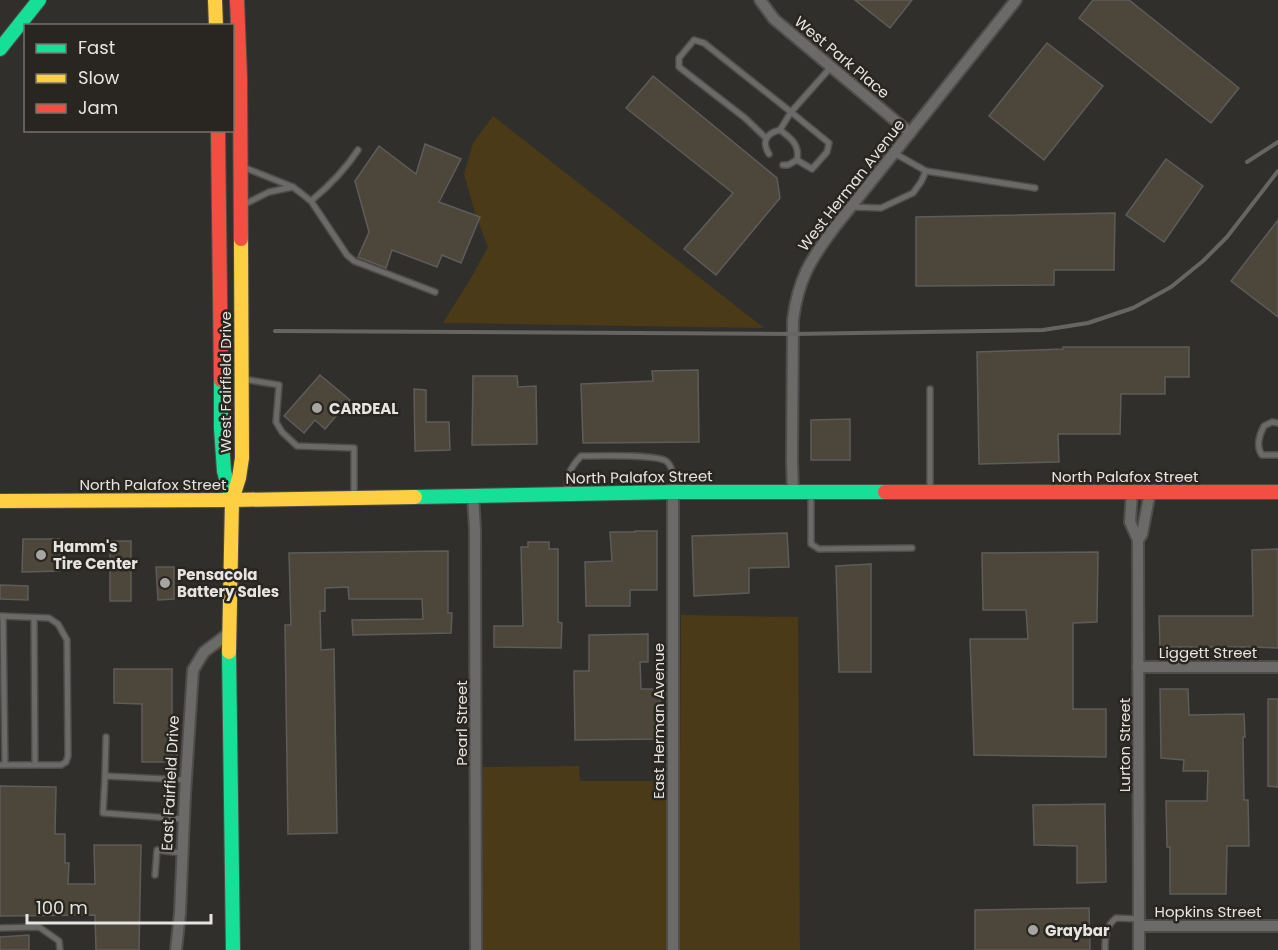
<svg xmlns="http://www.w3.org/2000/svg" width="1278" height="950" font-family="Poppins,sans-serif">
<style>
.green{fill:#4b3a18}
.building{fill:#4c463b;stroke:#5e5c5a;stroke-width:1.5}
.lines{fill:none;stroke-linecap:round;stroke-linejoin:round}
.lane-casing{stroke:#4e4d4a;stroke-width:8}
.street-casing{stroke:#4e4d4a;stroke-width:14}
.fast-casing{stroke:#4e4d4a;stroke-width:16}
.slow-casing{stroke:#4e4d4a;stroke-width:16}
.jam-casing{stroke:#4e4d4a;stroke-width:16}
.lane{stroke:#6c6a68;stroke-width:5}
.street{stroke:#6c6a68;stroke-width:10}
.fast{stroke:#16e098;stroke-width:14}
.slow{stroke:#ffcf43;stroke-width:14}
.jam{stroke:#f24e42;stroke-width:14}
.rail{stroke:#676563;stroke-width:4}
.poi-dot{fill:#a7a5a1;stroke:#292621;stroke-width:2}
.labels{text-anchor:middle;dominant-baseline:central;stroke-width:5;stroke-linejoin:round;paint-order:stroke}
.street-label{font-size:15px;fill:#e6e4e0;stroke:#292621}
.poi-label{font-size:15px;font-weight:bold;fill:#e6e4e0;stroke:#292621;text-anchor:start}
</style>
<rect width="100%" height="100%" fill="#312f2c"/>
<g class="green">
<polygon points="493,116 764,328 443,323 471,278 488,247 475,213 464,174 473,143"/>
<polygon points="681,615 798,617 800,950 680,950 680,760"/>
<polygon points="579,766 580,781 666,781 667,950 483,950 483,767"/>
</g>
<g class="building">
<polygon points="855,0 912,0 890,28"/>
<polygon points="1093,0 1129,0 1239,88 1211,123 1079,18"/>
<polygon points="1047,43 1103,86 1044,160 989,116"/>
<polygon points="653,76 777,178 780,198 716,275 684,249 733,193 626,108"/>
<polygon points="425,144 461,159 439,202 480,217 461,263 442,255 437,267 392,250 386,268 358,257 369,232 355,181 379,146 416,174"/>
<polygon points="1166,159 1203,186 1164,242 1126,215"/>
<polygon points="1115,213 1114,270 1054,270 1054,285 916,286 916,217"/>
<polygon points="1278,220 1278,317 1231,281"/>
<polygon points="1063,347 1189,347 1189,377 1165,377 1165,394 1121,394 1120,434 1058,434 1059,462 979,464 977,352 1063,349"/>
<polygon points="698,370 699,442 583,443 581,384 653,381 652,371"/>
<polygon points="320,375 350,400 325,429 315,420 304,433 284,416"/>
<polygon points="473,376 517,376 518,387 536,386 537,444 472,445"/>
<polygon points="414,389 426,390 426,422 449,422 450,450 415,451"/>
<polygon points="850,419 850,460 811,460 811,420"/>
<polygon points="635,531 657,531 657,590 630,590 630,606 586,606 585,562 612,561 610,532 635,532"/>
<polygon points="787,533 789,567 749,568 749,593 694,596 692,536"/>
<polygon points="23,539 60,539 60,571 22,572"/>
<rect x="110" y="541" width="21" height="60"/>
<polygon points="528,542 549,542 549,549 558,549 558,622 562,623 561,648 494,647 494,626 523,626 521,547 528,547"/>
<polygon points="1278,549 1278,648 1253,647 1160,647 1159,616 1253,616 1252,550"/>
<polygon points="448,551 448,613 452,613 451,633 353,635 352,620 423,619 422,599 349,599 348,587 325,588 325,611 320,611 321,650 334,649 337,833 288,834 285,625 291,625 289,553"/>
<polygon points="1098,552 1097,622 1073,623 1073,709 1106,709 1106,757 974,755 970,639 1028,639 1026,610 983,610 982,553"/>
<polygon points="871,564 871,672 839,672 836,566"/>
<polygon points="156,567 174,567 174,599 158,600"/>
<polygon points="0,585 28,586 28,600 0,599"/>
<polygon points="648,634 648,662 640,662 641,689 660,689 660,739 575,740 574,671 589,671 589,635"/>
<polygon points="114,669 172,669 172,721 177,721 177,762 142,762 142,704 114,703"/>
<polygon points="1160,689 1188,689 1189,715 1244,714 1245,737 1243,737 1244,800 1248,800 1249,846 1227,846 1226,894 1170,894 1170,847 1167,847 1166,801 1207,801 1208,771 1183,771 1184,760 1161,758"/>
<polygon points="1268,699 1278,699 1278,787 1268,786"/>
<polygon points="0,786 56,787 55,834 65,834 65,863 69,863 68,884 95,884 94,845 141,845 139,950 96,950 95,915 0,916"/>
<polygon points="1105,804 1106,882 1077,883 1077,846 1034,845 1033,805"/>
<polygon points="1089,908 1090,950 975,950 975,910"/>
<polygon points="29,935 29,950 0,950 0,937"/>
</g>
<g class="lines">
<g class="lane-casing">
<g id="lane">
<path d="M780,130C791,138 800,145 797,160"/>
<polyline points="766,138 745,118 679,67 679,58 694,40 704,43 791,112 831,67"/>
<path d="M769,154C761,141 767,133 780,130L791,112L829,143L827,152L812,169L797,160"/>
<polyline points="783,165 788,165 797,160"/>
<polyline points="243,167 293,187 269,192 245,204"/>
<polyline points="926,171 1035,188"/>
<polyline points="293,187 311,201 347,255 354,261 435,292"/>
<path d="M311,201C329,186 345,170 358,150"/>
<polyline points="853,207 881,208 913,193 921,182 926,171 894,153"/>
<polyline points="243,379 279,385 276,422 282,432 297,446 354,448 354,496"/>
<path d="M1278,423L1272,422L1264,426C1259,435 1256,447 1262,455H1278"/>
<polyline points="930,488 930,389"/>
<path d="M568,490C566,475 571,467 581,456C597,456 655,454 666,461C674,467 673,479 673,488"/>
<polyline points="811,495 811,544 819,549 912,548"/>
<polyline points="0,616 49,618 58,624 67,640 68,756 66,762 61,765 0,765"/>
<polyline points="3,616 5,765"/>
<polyline points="34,618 35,765"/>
<polyline points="105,776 106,737"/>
<polyline points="183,819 103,813 105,776 186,780"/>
<polyline points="155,875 157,850 182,853"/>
<polyline points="0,928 39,927 59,941 60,950"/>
<path d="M1105,950C1105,937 1105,927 1116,918L1139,919"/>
</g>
</g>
<g class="street-casing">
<g id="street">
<polyline points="760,0 774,19 910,133"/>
<polyline points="673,492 673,950"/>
<path d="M793,492L792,461L793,320C798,280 810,260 834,228L1016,0"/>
<polyline points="1132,492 1130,522 1138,540 1139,950"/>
<polyline points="473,496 475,529 476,950"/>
<polyline points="1138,540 1142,534 1150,492"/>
<polyline points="1138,667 1278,667"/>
<polyline points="1139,926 1278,926"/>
<polyline points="176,950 180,913 185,794 193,670 204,652 229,633"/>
</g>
</g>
<g class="fast-casing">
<g id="fast">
<polyline points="0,49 39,0"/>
<polyline points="221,380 221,428 224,471 232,500"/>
<polyline points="415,497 673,492 885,492"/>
<polyline points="229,652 233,950"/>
</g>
</g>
<g class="slow-casing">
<g id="slow">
<polyline points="215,0 216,26"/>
<polyline points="0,501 232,500 415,497"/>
<polyline points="229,652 232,500 239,478 242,458 241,239"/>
</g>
</g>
<g class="jam-casing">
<g id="jam">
<polyline points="237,0 240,77 241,239"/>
<polyline points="218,130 221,380"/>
<polyline points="885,492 1278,492"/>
</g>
</g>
<use href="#lane" class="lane"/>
<use href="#street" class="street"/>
<use href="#fast" class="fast"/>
<use href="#slow" class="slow"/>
<use href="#jam" class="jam"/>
<g class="rail">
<polyline points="1247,162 1278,142"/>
<polyline points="275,331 792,334 1043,330 1088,323 1133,308 1171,287 1203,261 1227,237 1278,171"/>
</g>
</g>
<g class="poi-dot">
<circle cx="317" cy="408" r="6"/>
<circle cx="41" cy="555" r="6"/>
<circle cx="165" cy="583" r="6"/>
<circle cx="1033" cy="930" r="6"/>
</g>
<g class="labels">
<g class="street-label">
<text transform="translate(842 57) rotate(40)">West Park Place</text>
<text transform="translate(851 185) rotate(-52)">West Herman Avenue</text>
<text transform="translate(225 382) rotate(-90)">West Fairfield Drive</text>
<text x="1125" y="476">North Palafox Street</text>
<text transform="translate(639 477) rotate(-1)">North Palafox Street</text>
<text x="153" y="484">North Palafox Street</text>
<text x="1208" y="652">Liggett Street</text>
<text transform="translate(658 721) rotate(-90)">East Herman Avenue</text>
<text transform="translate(461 723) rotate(-90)">Pearl Street</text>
<text transform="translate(1124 745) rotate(-90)">Lurton Street</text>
<text transform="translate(170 783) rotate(-87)">East Fairfield Drive</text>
<text x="1208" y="911">Hopkins Street</text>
</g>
<g class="poi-label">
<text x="329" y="408">CARDEAL</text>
<text x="53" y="546">Hamm's<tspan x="53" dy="17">Tire Center</tspan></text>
<text x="177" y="574">Pensacola<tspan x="177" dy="17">Battery Sales</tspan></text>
<text x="1045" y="930">Graybar</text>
</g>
</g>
<rect x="24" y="24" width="210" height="108" fill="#292621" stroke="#75726d" stroke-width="1.5"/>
<rect x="36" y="44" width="30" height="9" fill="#16e098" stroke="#75726d" stroke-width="1.5"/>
<text x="78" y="54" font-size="18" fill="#e6e4e0">Fast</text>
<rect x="36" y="74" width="30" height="9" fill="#ffcf43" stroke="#75726d" stroke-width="1.5"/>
<text x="78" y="84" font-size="18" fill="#e6e4e0">Slow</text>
<rect x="36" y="104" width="30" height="9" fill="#f24e42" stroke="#75726d" stroke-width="1.5"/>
<text x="78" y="114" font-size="18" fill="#e6e4e0">Jam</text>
<path d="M27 914v9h184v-9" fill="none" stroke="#e6e4e0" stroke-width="3"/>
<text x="36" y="914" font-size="18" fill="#e6e4e0" stroke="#292621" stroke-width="4.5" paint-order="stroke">100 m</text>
</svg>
